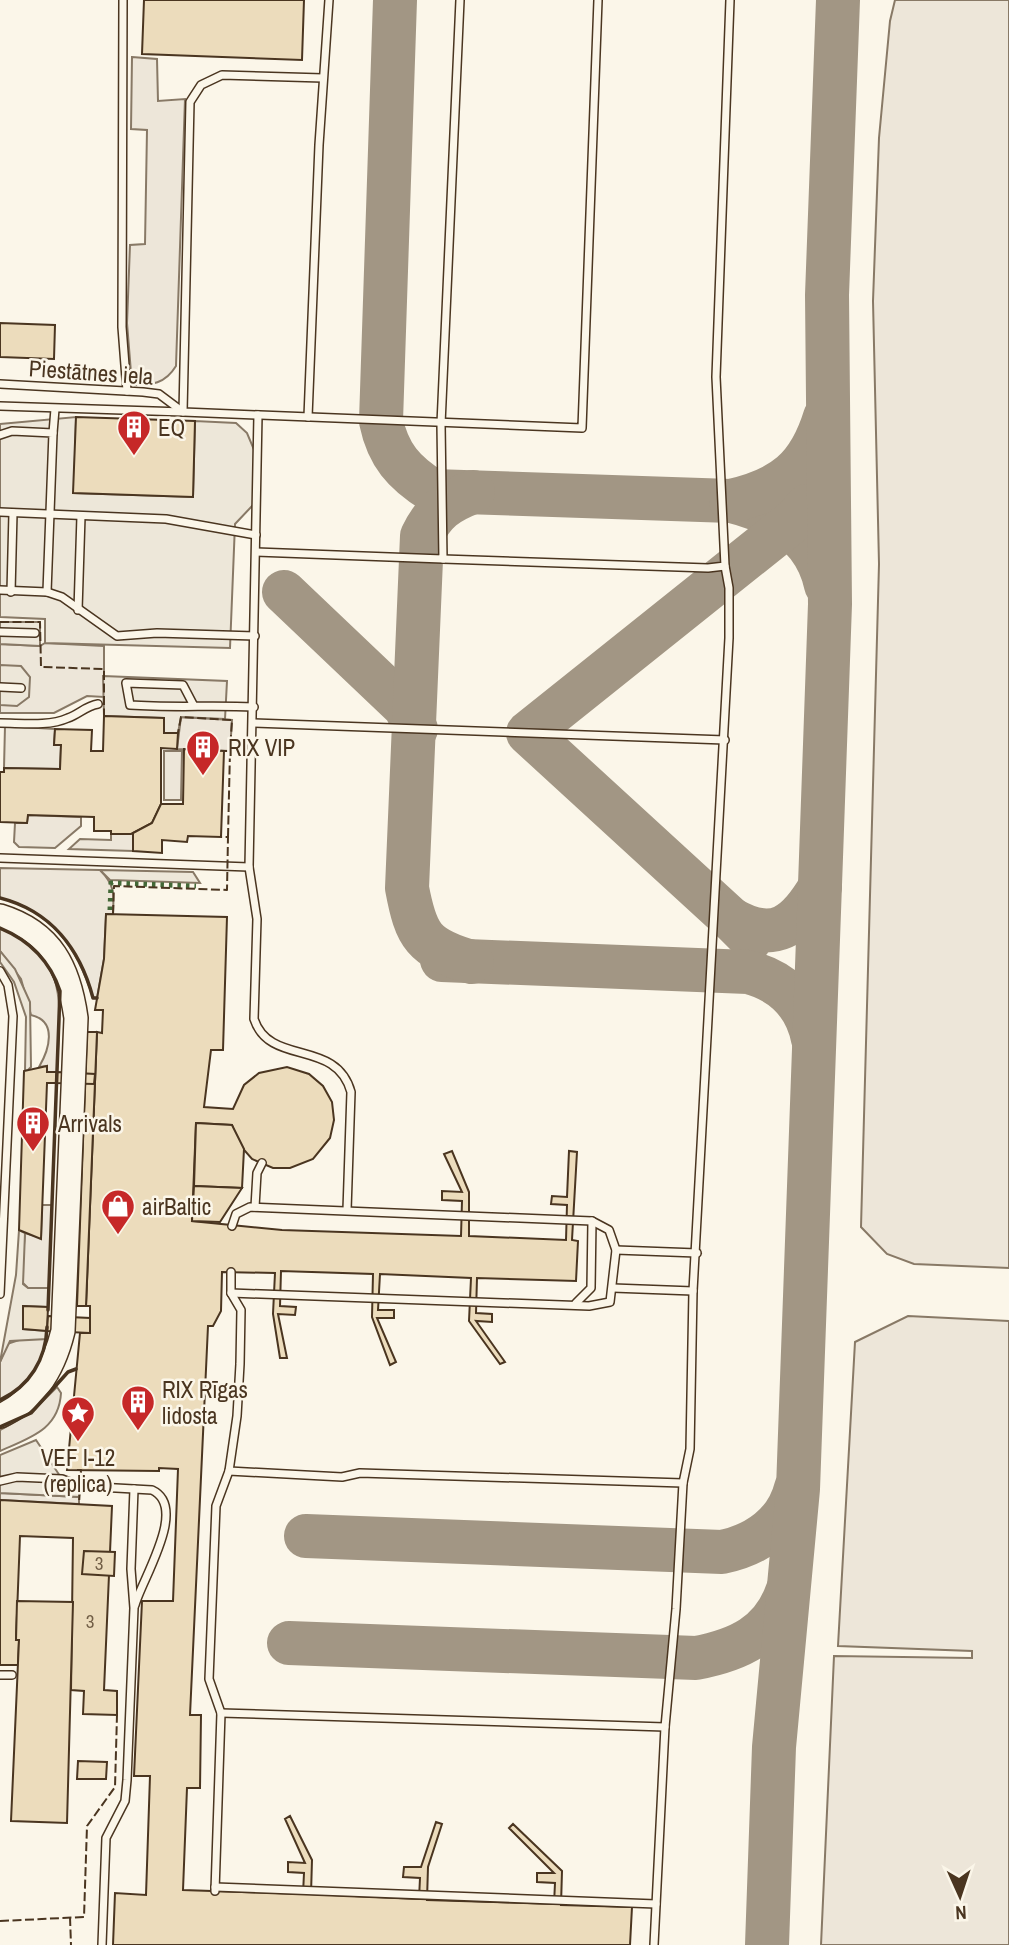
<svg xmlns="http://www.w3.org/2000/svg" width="1009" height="1945" font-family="'Archivo Narrow',sans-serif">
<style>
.green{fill:#ede6d9;stroke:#887966;stroke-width:2}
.parking{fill:#ede7d9;stroke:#887966;stroke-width:2}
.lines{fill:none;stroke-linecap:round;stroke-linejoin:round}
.taxiway{stroke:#a29684;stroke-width:44}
.building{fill:#ecdcbc;stroke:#4a3520;stroke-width:2}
.lane-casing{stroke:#4a3520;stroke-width:10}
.primary-casing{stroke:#4a3520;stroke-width:26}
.lane{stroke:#fbf6e9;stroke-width:7}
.primary{stroke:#fbf6e9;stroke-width:23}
.hedge{stroke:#436837;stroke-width:5;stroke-dasharray:3.5 5;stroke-linecap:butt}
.fence{stroke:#4a3520;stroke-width:2;stroke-dasharray:9 3.5;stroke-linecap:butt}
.wall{stroke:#4a3520;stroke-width:3.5}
.labels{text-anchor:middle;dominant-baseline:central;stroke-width:5;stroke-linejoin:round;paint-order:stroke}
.number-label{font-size:19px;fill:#725f47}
.street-label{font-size:23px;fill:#4a3520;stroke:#fbf6e9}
.poi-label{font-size:23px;fill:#4a3520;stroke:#fbf6e9;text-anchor:start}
</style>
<rect width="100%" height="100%" fill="#fbf6e9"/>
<g class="green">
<polygon points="895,0 1009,0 1009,1268 914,1264 887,1254 861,1227 879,564 873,301 879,138 890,21"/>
<path d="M132,57L157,59L158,101L185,99L176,366C165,384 152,385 132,385L127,323L130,245L145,244L147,130L131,129Z"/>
<polygon points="45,643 104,646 104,697 87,696 54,713 0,713 0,644 40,646"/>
<polygon points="181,717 232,720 230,751 177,749"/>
<polygon points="164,751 182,751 181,800 164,800"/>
<polygon points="28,815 81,817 81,826 55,848 19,847 14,842 15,823 27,823"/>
<polygon points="133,833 133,851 69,849 80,839 111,840 111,834"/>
<path d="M0,868L100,870C115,885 114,894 113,914L106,915L104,959L97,998H93C78,949 52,911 0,898Z"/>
<path d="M0,928C73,958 59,1008 57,1072H47V1066L39,1067C49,1050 58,1021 31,1015L21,979L0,951Z"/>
<polygon points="42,1205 52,1205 49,1288 28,1288 21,1281 25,1233 41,1238"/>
<polygon points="908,1316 1009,1321 1009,1945 821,1945 834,1656 972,1658 972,1651 838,1646 855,1342"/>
<path d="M22,1339H47C46,1365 23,1390 0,1400V1362L7,1344Z"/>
<path d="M57,1387L61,1393C59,1430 29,1438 0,1451V1430L31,1413Z"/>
<polygon points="0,1493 79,1497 79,1504 0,1500"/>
</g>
<g class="parking">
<polygon points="76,417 74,493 193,497 195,421 236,423 247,433 255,452 253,505 235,524 230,648 45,643 45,619 0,617 0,424"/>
<polygon points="0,622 40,622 40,646 0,644"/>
<polygon points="0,665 21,666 30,677 29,697 17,706 0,705"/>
<polygon points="103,676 227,681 225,719 181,717 178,733 164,733 163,718 104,716"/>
<polygon points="5,726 55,729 54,744 61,745 60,769 4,768"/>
<polygon points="100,870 193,872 200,883 110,880"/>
<polygon points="0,951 15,969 30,1002 31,1067 28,1070 25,1071 26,1017 14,982 0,962"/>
<polygon points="19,1230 25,1233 23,1284 28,1288 49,1288 48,1307 23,1306 23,1329 47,1331 47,1339 10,1341 0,1362 16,1275"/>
<polygon points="36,1440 62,1479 80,1486 79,1497 0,1493 0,1455"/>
</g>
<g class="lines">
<g class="taxiway">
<path d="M395,0L381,421C388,455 404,473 433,491L731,501C776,512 816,537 826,585"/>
<path d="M731,501C783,489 809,469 825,417"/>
<polyline points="284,592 405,707 416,729"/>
<polyline points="731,919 528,733 797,518 807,506"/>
<path d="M751,939L731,919C774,944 797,926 820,887"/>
<path d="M442,960L748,972C783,981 806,1003 813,1039"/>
<path d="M472,962C423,948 416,936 407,888L422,536C434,511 447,502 473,492"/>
<path d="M306,1536L722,1552C757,1545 787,1524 796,1488"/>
<path d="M289,1643L696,1658C738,1650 772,1635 787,1592"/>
<polyline points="767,1945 774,1747 798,1489 821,857 830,604 827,295 838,0"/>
</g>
</g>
<g class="building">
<polygon points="144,0 304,0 302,60 142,54"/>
<polygon points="0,323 55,325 54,359 0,357"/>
<polygon points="76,417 195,421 193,497 73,493"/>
<polygon points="104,716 164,718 164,733 178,733 177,749 161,748 161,804 152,823 131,834 111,834 111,831 94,831 94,817 28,815 27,823 0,822 0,772 4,772 4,768 60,769 61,745 54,745 55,729 92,730 91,751 103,751"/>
<polygon points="184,749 224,751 221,837 188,836 187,842 162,840 162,853 133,851 133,833 152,823 161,804 183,804"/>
<polygon points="106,914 227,917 223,1050 211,1050 204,1107 233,1109 244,1085 259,1073 287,1067 309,1074 323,1086 332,1102 334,1120 330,1138 313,1159 290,1168 273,1168 252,1159 238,1143 232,1125 196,1123 192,1221 282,1230 461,1236 462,1201 442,1200 442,1191 462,1192 444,1154 452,1151 469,1192 469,1236 566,1240 567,1205 551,1204 552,1196 567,1197 569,1151 577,1152 572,1240 578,1241 576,1281 477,1278 476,1313 492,1314 492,1322 476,1321 505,1362 500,1364 469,1321 471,1278 380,1274 378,1310 394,1310 394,1318 377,1318 396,1362 390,1365 372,1317 373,1274 281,1271 280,1306 296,1307 295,1315 278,1314 287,1358 280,1358 273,1314 275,1273 222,1272 221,1311 213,1326 208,1326 190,1715 201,1715 200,1788 187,1788 183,1890 303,1894 304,1873 288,1872 288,1862 305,1863 285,1819 290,1816 312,1860 311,1894 419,1899 420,1878 403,1877 404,1867 421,1867 436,1822 442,1824 428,1867 427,1900 554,1904 555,1883 537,1882 537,1873 554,1873 509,1828 513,1824 562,1871 561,1905 632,1907 630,1945 113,1945 115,1893 146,1895 150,1776 134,1776 142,1601 173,1601 178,1469 159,1468 159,1471 67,1470 80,1333 90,1333 90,1306 86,1306 97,1032 102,1033 103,1010 95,1010 104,959"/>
<polygon points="87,1032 97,1032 86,1306 77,1306"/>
<polygon points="47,1066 47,1072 57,1072 56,1083 47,1083 41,1239 19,1230 24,1071"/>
<polygon points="57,1072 95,1074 94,1084 56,1083"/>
<polygon points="196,1123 232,1125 244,1149 242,1188 194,1186"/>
<polygon points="194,1186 242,1188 220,1222 192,1221"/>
<polygon points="23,1306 48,1307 47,1331 23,1329"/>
<polygon points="48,1316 90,1318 90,1333 47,1331"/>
<polygon points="0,1500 112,1506 104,1690 117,1691 117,1715 83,1714 84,1691 71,1690 73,1538 20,1536 16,1640 19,1640 18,1665 0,1665"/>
<polygon points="84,1551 115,1552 114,1576 82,1574"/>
<polygon points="17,1601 73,1602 67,1823 11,1821 19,1640 16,1640"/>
<polygon points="78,1761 107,1762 106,1779 77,1779"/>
</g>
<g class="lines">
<g class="lane-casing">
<g id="lane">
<polyline points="123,0 122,327 127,391"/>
<polyline points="0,384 143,392 159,394 183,412 582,428 598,0"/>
<polyline points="0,406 183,412 190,102 201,85 222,75 323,78"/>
<path d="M258,415L249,867L257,919L254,1019C270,1067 336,1038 351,1092L347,1210"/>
<polyline points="308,417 319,145 329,0"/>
<polyline points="53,433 55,409"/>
<polyline points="0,435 12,431 53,433 47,592"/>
<polyline points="0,512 166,519 256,535"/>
<polyline points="256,552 443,559 441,424 460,0"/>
<polyline points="443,559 708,568 725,566 716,377 730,0"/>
<polyline points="0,590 47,592 62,597 117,636 157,633 255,636"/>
<polyline points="11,592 13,513"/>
<polyline points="78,610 81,516"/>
<polyline points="0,632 35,633"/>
<polyline points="0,687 21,688"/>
<path d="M194,706L183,685L126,683L130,705C172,708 212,705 254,707"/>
<path d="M0,723C21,723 48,727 68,718C79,714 86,706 98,704"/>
<polyline points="254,723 725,740"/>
<polyline points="0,858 249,867"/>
<polyline points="0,971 8,985 13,1016 0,1294"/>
<polyline points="255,1207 257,1173 262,1163"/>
<polyline points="616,1250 697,1253"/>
<polyline points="613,1288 693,1291"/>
<polyline points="231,1293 589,1306 610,1302 616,1250 609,1230 592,1221 250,1207 236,1214 232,1226"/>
<polyline points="576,1303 591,1288 592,1221"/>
<polyline points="229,1471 342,1477 360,1473 683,1483"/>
<path d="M0,1481L17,1477L62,1479L80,1486L152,1490C189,1507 142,1579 135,1605"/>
<polyline points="0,1675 12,1675"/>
<polyline points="221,1713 665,1727"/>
<polyline points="215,1887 656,1904"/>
<polyline points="215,1891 221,1713 209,1679 216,1506 229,1471 237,1416 240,1364 241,1310 231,1293 231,1272"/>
<polyline points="102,1945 106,1838 125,1801 127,1780 134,1608 131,1569 134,1489"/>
<polyline points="654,1945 665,1727 676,1609 683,1483 690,1449 693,1291 729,638 729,588 725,566"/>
</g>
</g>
<g class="primary-casing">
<path id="primary" d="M0,916C52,932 69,968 76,1018L63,1331C54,1368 36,1400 0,1416"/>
</g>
<use href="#lane" class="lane"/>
<use href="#primary" class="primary"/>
<polyline class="hedge" points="110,910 111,883 196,886"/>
<g class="fence">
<polyline points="0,622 40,622 41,667 104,669 104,716 108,716"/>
<polyline points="173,733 178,733 181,717 232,720 230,751 224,751"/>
<polyline points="228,837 230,751"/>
<polyline points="113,914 114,886 227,890 228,837 221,837"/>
<polyline points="77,1470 81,1470 79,1504"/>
<polyline points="70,1917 71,1945"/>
<polyline points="0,1921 84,1917 87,1826 115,1787 117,1715"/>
</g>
<g class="wall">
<path d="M0,898C51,911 80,949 93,998H97"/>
<path d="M0,928C29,940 50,961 60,991L48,1310"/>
<path d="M0,1400C30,1386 46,1359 47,1327"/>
<polyline points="0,1427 31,1413 68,1372 76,1369"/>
</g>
</g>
<defs>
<g id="building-pin" transform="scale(1.75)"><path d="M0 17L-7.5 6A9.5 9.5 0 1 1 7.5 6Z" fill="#c62828" stroke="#fbf6e9"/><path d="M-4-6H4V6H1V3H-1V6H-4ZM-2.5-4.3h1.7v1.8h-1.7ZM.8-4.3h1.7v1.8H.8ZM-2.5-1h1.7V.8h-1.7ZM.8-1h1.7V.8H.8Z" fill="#fff"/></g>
<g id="shop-pin" transform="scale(1.75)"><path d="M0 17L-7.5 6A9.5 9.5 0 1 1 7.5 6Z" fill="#c62828" stroke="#fbf6e9"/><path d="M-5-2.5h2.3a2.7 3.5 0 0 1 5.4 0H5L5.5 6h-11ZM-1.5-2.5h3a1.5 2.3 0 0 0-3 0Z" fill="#fff"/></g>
<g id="sight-pin" transform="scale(1.75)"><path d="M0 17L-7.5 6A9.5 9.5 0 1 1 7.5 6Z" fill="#c62828" stroke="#fbf6e9"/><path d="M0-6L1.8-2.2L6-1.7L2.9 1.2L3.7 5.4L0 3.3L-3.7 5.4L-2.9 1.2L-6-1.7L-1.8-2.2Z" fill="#fff"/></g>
</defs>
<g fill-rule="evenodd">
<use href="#building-pin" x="134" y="427"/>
<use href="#building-pin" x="203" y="747"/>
<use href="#building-pin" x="33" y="1123"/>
<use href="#shop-pin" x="118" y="1206"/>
<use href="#building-pin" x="138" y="1402"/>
<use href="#sight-pin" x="78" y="1413"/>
</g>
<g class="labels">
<g class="number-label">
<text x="99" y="1563">3</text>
<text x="90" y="1621">3</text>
</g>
<g class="street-label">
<text transform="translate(91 372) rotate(4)">Piestātnes iela</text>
</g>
<g class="poi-label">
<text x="158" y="427">EQ</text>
<text x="228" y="747">RIX VIP</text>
<text x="58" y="1123">Arrivals</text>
<text x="142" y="1206">airBaltic</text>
<text x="162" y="1389">RIX Rīgas<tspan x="162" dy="26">lidosta</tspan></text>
<text x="78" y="1457" text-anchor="middle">VEF I-12<tspan x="78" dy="26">(replica)</tspan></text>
</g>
</g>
<g transform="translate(960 1896) rotate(177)" stroke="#fbf6e9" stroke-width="5" paint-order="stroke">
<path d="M0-5L12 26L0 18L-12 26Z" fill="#4a3520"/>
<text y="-10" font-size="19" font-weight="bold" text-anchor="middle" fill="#4a3520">N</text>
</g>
</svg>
